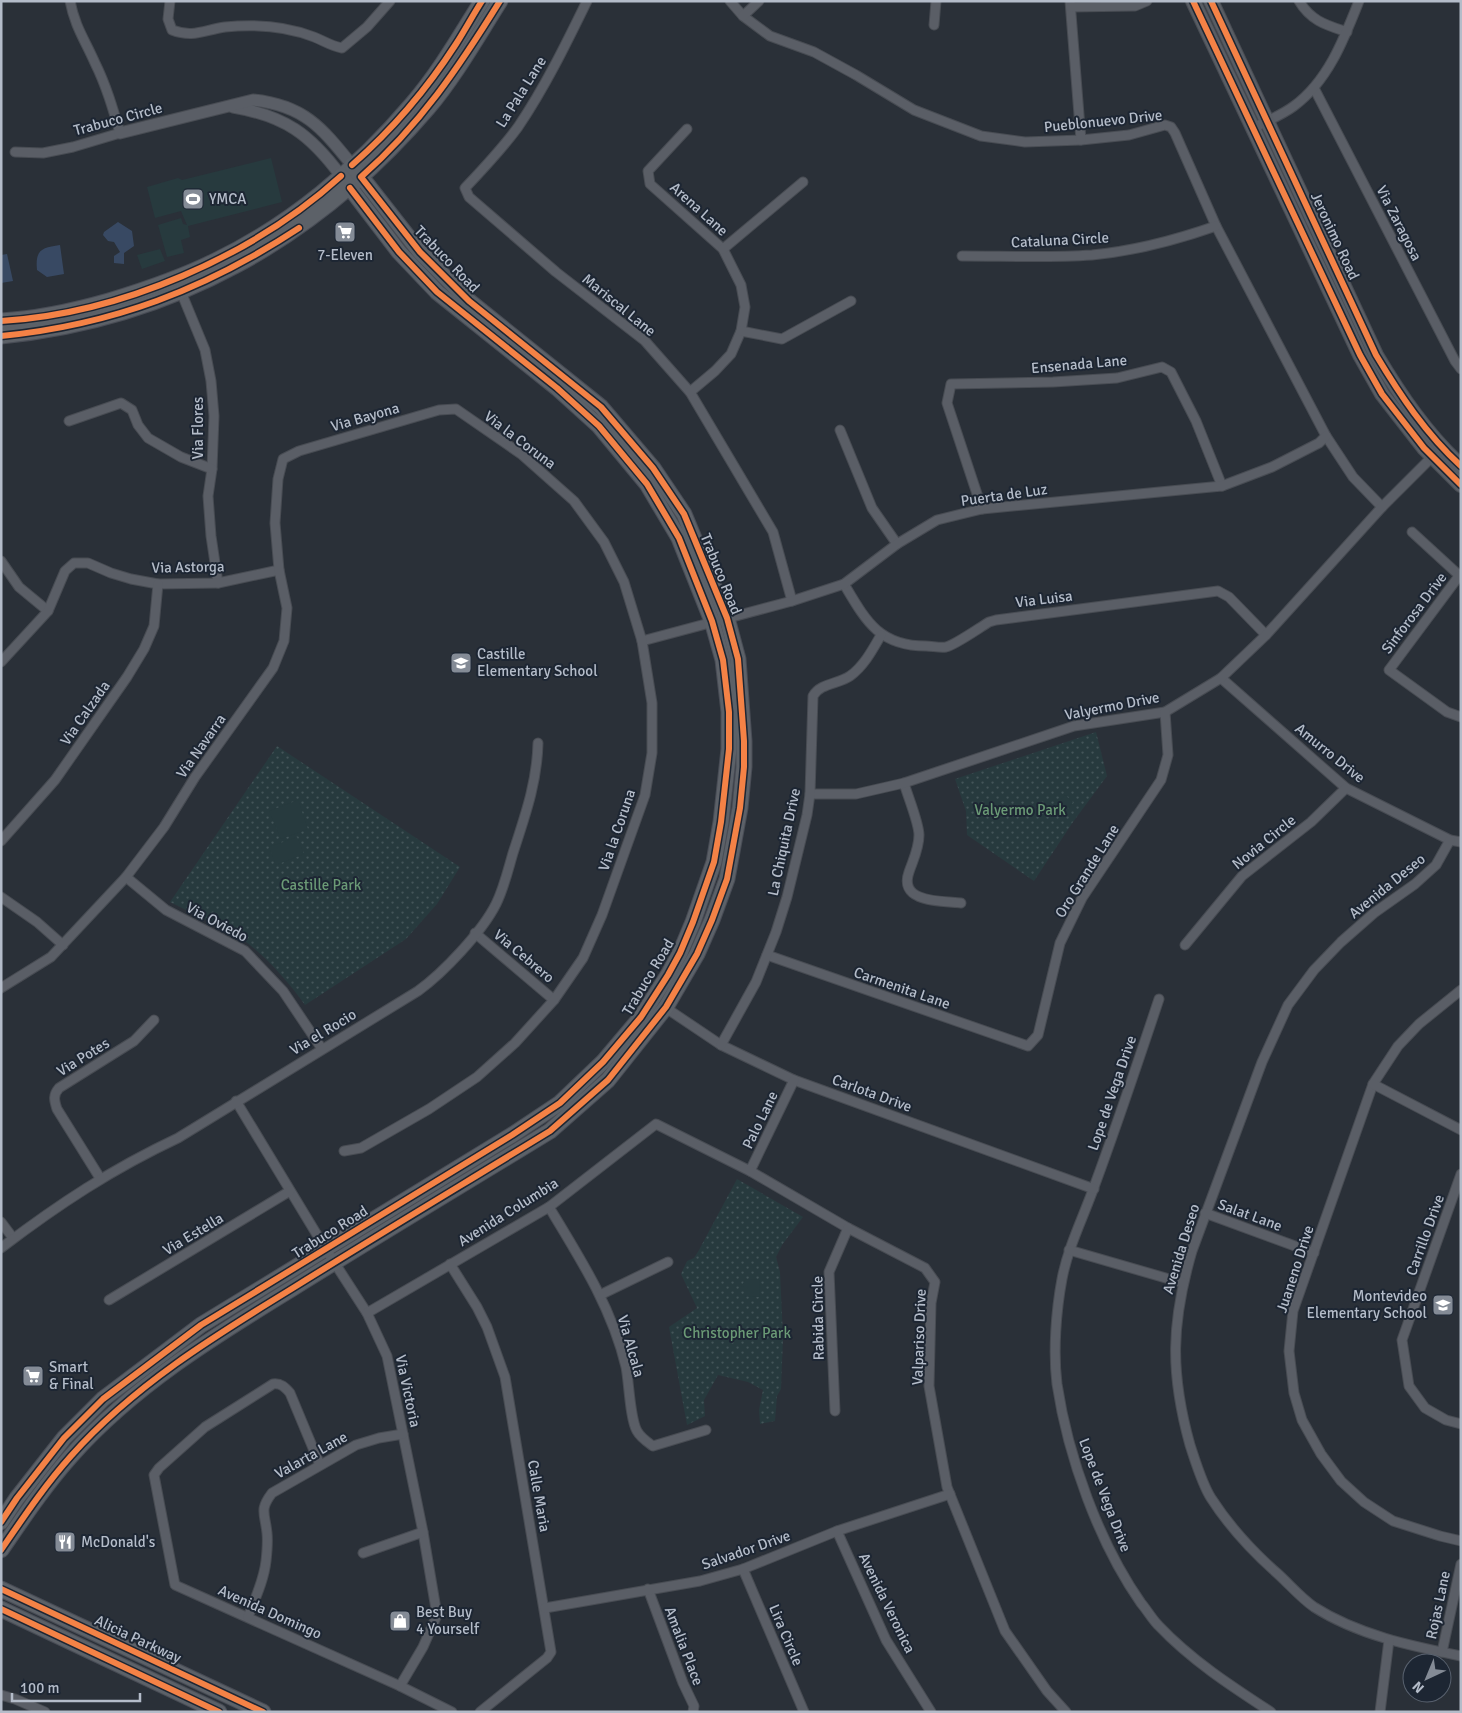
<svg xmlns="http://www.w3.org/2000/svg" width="1462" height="1713" font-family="Signika,sans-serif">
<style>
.park{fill:url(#park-dots)}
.pitch{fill:#273a3e}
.water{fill:#384963}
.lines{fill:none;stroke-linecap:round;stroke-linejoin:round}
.minor-casing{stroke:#484c53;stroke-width:11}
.tertiary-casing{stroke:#484c53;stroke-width:13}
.secondary-casing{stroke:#484c53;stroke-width:16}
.primary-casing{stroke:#484c55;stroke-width:17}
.minor{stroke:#5a5e66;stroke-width:9}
.tertiary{stroke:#5a5e66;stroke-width:11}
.secondary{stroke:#595d64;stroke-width:14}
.primary{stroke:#5c6168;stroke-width:15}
.cycleway-casing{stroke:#1d2633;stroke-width:9}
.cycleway{stroke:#f48246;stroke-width:6}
.labels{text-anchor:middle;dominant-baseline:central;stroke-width:4;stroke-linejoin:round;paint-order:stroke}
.street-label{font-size:15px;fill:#b4bcc9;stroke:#1d2633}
.poi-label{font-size:15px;fill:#b4bcc9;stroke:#1d2633;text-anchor:start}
.park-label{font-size:15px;fill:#6b9a76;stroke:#1d2633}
</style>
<defs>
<pattern id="park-dots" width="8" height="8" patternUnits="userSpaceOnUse" patternTransform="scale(1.25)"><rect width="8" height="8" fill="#273a3e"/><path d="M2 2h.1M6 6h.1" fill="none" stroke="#445559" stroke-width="1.8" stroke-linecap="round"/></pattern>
</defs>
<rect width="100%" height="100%" fill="#2a3038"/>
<g class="park">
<polygon points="1096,732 1107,776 1073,822 1034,881 967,835 966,811 955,779"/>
<path d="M277,746L460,867L437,904L406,939L305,1005C287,980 264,954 238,936L170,902Z"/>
<polygon points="737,1179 803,1217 782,1245 776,1257 780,1272 783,1337 781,1389 777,1396 775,1421 760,1424 759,1410 763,1390 748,1382 718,1375 704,1400 705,1416 687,1425 669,1327 697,1308 681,1274 687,1261 694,1258 699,1250"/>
</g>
<g class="pitch">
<polygon points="271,158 282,202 188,226 190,237 181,240 184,253 167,257 158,225 181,218 183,224 187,225 181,211 155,218 147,187 178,178 182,180"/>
<polygon points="160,249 165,261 142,269 137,255"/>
<polygon points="1065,795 1073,802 1064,814 1055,806"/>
<polygon points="298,800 308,829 281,839 269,811"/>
<polygon points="297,837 304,854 276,865 269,847"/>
<polygon points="746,1279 760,1280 759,1297 744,1296 744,1287 741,1286"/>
</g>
<g class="water">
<polygon points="118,222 132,231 134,246 124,253 124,264 114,263 114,256 120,252 114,242 108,241 103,235 104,232"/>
<path d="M60,245L64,274L47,277L37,270C35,249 42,248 60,245Z"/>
<polygon points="7,254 13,281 1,283 1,255"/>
</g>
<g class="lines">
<g class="minor-casing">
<g id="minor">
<path d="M170,1L168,19L172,30C193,38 204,30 225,27C254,24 286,26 314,37C324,41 331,46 342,48L367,27L390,1"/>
<path d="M587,1C566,44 545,87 518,127C502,149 483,169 465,188L469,197L556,272L645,341L690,392L773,532L792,601"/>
<polyline points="730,1 743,16 770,36 814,52 856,75 914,110 981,136 1025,142 1081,140 1129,135 1165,125 1171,127 1175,133 1216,226 1326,436 1353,477 1382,507"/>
<polyline points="1070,1 1081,140"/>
<path d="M1299,1C1311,21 1326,25 1347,32"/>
<polyline points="1071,7 1135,6 1147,1"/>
<polyline points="743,16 759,1"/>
<polyline points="934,25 936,1"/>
<polyline points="1314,88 1455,361 1461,369"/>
<path d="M1253,128C1267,121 1282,115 1294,106C1328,81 1344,39 1359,1"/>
<polyline points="687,129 648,171 650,184 723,249 741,285 745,307 741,331 731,354 715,371 690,392"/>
<path d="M15,152L43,153L73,147L120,133C113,109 106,85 95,63C85,40 75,27 70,1"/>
<polyline points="723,249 803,182"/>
<path d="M962,256C1005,256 1049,258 1092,255C1134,251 1176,240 1216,226"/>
<polyline points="179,287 205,350 211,381 214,416 212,469 208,496 211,536 218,583"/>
<polyline points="741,331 782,339 851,301"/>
<polyline points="69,421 121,403 132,410 138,425 148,438 181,457 212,469"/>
<polyline points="840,430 872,508 897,544"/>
<polyline points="982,509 947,403 951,384 1053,382 1117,378 1162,367 1171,372 1196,421 1222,486"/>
<polyline points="1412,532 1461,577"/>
<polyline points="1,561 19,587 48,611"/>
<polyline points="1459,576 1389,670 1447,712 1461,717"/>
<path d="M844,584C866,621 879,646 926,646C932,646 940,648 946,647C955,645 979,628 989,622L996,620L1218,591L1229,597L1266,635"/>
<polyline points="642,641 792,601 844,584 897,544 937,520 982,509 1222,486 1272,467 1319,443 1326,436"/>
<polyline points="1,662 48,611 65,571 74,563 88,563 111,573 131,579 158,584 218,583 279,570"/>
<polyline points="1221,678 1346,788 1450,840 1461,842"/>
<path d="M904,783C908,797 919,823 919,835C919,849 913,860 909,872C898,903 942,901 961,903"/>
<polyline points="810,794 856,794 904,783 1074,726 1165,712 1221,678 1266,635 1382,507 1435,454"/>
<path d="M1450,840L1436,865L1415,884L1374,913L1341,942L1314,970L1288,1005L1262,1062L1192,1251C1171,1323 1170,1373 1190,1445C1195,1460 1202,1484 1211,1498C1229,1526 1253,1552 1278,1574C1290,1585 1301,1598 1314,1607C1358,1635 1411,1646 1461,1656"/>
<polyline points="1,841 55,780 127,677 144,649 154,626 158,584"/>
<polyline points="126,877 166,910 245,951 283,991 322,1049"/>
<polyline points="1,897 37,922 63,945"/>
<polyline points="475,933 554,1000"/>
<polyline points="1185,945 1242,876 1311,822 1346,788"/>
<polyline points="767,955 1028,1046 1038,1035 1060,943 1082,898 1161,780 1168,755 1165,712"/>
<polyline points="1,988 51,957 126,877 164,827 195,777 273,668 284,641 287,608 279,570 275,523 278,479 283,459 299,451 439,410 456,409 521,454 574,501 604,542 624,582 642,641 652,703 652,753 645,795 602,915 583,958 554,1000 515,1043 477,1077 429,1109 361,1148 344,1151"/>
<polyline points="1461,990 1419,1024 1398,1046 1373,1084 1293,1311 1289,1351 1294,1393 1302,1420 1321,1454 1341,1481 1364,1502 1393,1521 1440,1536 1461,1541"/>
<path d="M1159,999C1138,1062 1117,1125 1094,1187C1083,1218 1068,1247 1062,1279C1056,1311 1053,1352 1057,1384C1068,1457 1099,1543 1141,1603C1147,1610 1152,1619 1158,1625C1191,1660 1231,1686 1271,1712"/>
<polyline points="663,1006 721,1045 794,1080 1094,1189"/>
<path d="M721,1045L756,982L776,932L787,897L807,815L810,794L813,696C820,683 839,684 850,676C864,666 873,649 881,635"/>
<polyline points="1373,1084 1461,1130"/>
<polyline points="236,1101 325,1248 367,1313 387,1356 423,1532 437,1615 423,1647 400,1686"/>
<polyline points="750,1171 794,1080"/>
<polyline points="1461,1174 1402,1340 1409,1386 1425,1408 1446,1420 1461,1424"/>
<path d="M100,1178L57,1109C54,1100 53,1095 59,1088L134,1041L154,1020"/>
<path d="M549,1207C580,1258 612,1308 626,1367C629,1382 630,1419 637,1431C641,1438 646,1441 653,1446L706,1430"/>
<polyline points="1205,1213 1314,1253"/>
<polyline points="1,1222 13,1238"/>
<path d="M1,1248C59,1204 112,1169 178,1138L418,991C443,973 482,932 496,904C504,888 508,870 513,853C525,816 537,783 538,743"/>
<polyline points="1069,1250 1183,1283"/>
<polyline points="450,1264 477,1307 487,1327 505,1377 551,1652 547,1658 480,1712"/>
<polyline points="600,1295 668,1262"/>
<polyline points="109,1300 290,1191"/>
<polyline points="367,1313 549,1207 656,1124 750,1171 848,1228 925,1268 935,1282 931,1303 929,1386 947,1487 1005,1631 1047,1691 1066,1712"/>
<polyline points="835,1411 829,1272 848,1228"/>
<path d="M320,1465L290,1393C285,1387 281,1383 273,1384L205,1427L159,1468L154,1475L175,1585L400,1686L452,1712"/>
<polyline points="837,1531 886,1640 931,1712"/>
<polyline points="363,1553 423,1532"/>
<polyline points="743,1569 804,1712"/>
<polyline points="648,1589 683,1683 694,1706 693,1712"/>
<polyline points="545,1608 700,1581 743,1569 837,1531 950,1494"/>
<path d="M248,1617C255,1599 264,1580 266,1561C267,1552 268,1542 267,1533C265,1513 259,1510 272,1493L356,1445L379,1438L403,1434"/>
<polyline points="1442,1652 1461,1564"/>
<polyline points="1,1695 15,1699 45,1712"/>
<polyline points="1380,1712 1389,1640"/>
</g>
</g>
<g class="tertiary-casing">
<g id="tertiary">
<path d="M233,107C285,116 310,134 341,176"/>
<path d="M120,133L253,100C304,105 322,128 352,165"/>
</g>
</g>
<g class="secondary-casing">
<g id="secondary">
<polyline points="1193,1 1360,355 1382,394 1424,448 1461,485"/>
<path d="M1211,1L1376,355C1400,395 1426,434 1461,466"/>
</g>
</g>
<g class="primary-casing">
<g id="primary">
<path d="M1,321C38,319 74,311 109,301C145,290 181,278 215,261C290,225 358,168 412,104C439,73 460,36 482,1"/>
<path d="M1,336C173,319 316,239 428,108C455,76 477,37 500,1"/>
<polyline points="1,1522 17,1498 64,1438 103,1399 201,1325 512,1135 560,1103 603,1062 641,1017 668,975 680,953 693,922 714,862 721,822 729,749 729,712 723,660 712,621 679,538 647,484 599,426 557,388 437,292 399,252 341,176"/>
<path d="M1,1550C23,1518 45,1485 71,1456C133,1386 213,1337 293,1288C378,1235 465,1183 550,1131L608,1080L666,1007L697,954L712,920L727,879L740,808L744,767V741L738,659L727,618L684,514L653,468L601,407L469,301L420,252L352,165"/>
<polyline points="1,1589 263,1712"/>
<polyline points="1,1609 219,1712"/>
</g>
</g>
<use href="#minor" class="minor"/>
<use href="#tertiary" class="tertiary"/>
<use href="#secondary" class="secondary"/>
<use href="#primary" class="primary"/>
<g class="cycleway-casing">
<g id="cycleway">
<polyline points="1193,1 1360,355 1382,394 1424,448 1461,485"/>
<path d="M1211,1L1376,355C1400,395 1426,434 1461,466"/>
<path d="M352,165C392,130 427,89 456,44C465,30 473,15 482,1"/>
<path d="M1,321C120,314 253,256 341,176"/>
<path d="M1,336C113,325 206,289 299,228"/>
<polyline points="1,1522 17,1498 64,1438 103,1399 201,1325 512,1135 560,1103 603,1062 641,1017 668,975 680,953 693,922 714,862 721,822 729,749 729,712 723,660 712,621 679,538 647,484 599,426 557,388 437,292 399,252 350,188"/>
<path d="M1,1550C23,1518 45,1485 71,1456C133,1386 213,1337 293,1288C378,1235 465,1183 550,1131L608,1080L666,1007L697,954L712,920L727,879L740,808L744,767V741L738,659L727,618L684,514L653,468L601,407L469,301L420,252L361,177C420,125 459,67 500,1"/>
<polyline points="1,1589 263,1712"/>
<polyline points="1,1609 219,1712"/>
</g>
</g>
<use href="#cycleway" class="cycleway"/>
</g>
<defs>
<g id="stadium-square" transform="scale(1.125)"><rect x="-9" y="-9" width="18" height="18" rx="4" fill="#848b96" stroke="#1d2633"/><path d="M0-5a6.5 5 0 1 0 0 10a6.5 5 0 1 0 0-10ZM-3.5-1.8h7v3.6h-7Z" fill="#fff"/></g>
<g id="supermarket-square" transform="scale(1.125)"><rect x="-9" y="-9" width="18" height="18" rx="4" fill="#848b96" stroke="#1d2633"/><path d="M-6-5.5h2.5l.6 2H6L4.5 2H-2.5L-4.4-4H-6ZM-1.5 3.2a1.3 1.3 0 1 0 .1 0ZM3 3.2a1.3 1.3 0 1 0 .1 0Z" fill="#fff"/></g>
<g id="school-square" transform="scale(1.125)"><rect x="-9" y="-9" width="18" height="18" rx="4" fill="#848b96" stroke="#1d2633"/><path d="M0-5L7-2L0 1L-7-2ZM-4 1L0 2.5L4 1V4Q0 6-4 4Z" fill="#fff"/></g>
<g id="restaurant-square" transform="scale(1.125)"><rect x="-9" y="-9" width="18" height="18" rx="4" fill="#848b96" stroke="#1d2633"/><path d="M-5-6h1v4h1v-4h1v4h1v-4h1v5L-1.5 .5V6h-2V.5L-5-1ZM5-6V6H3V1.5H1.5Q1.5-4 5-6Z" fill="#fff"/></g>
<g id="shop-square" transform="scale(1.125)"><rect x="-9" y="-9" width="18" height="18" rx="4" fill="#848b96" stroke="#1d2633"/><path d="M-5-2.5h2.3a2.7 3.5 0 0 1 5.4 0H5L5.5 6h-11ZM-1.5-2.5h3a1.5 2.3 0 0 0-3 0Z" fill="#fff"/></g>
</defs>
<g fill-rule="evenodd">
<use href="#stadium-square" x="193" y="199"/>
<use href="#supermarket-square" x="345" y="232"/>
<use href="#school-square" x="461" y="663"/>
<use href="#school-square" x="1443" y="1305"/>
<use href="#supermarket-square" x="33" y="1376"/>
<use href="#restaurant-square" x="65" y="1542"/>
<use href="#shop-square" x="400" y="1621"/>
</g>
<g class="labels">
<g class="street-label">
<text transform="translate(521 92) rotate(-58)">La Pala Lane</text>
<text transform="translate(118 119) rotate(-15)">Trabuco Circle</text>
<text transform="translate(1103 121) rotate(-6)">Pueblonuevo Drive</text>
<text transform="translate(699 209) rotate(42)">Arena Lane</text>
<text transform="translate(1399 223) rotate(63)">Via Zaragosa</text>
<text transform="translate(1335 236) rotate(65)">Jeronimo Road</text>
<text transform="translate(1060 240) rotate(-3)">Cataluna Circle</text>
<text transform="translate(447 259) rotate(46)">Trabuco Road</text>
<text transform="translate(619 305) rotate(39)">Mariscal Lane</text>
<text transform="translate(1079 364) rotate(-5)">Ensenada Lane</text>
<text transform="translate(365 417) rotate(-16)">Via Bayona</text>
<text transform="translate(198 428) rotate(-90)">Via Flores</text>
<text transform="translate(520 440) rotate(37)">Via la Coruna</text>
<text transform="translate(1004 495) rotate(-8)">Puerta de Luz</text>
<text transform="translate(188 567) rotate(-1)">Via Astorga</text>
<text transform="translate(721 574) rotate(68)">Trabuco Road</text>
<text transform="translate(1044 599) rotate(-7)">Via Luisa</text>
<text transform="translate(1414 613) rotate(-53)">Sinforosa Drive</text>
<text transform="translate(1112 706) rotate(-11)">Valyermo Drive</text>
<text transform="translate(85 713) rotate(-55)">Via Calzada</text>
<text transform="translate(201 746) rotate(-55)">Via Navarra</text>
<text transform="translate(1330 753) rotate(39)">Amurro Drive</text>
<text transform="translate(617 830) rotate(-71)">Via la Coruna</text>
<text transform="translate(784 842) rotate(-78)">La Chiquita Drive</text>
<text transform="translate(1264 842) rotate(-39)">Novia Circle</text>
<text transform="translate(1087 871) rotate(-58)">Oro Grande Lane</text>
<text transform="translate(1387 886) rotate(-39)">Avenida Deseo</text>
<text transform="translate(217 922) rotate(28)">Via Oviedo</text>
<text transform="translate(524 956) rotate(40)">Via Cebrero</text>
<text transform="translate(648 977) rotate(-59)">Trabuco Road</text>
<text transform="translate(902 988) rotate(19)">Carmenita Lane</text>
<text transform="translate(323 1032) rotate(-31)">Via el Rocio</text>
<text transform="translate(83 1057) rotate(-32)">Via Potes</text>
<text transform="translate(872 1093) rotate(20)">Carlota Drive</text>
<text transform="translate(1112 1093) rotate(-71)">Lope de Vega Drive</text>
<text transform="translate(760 1120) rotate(-64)">Palo Lane</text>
<text transform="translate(508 1212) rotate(-32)">Avenida Columbia</text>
<text transform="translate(1250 1215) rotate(20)">Salat Lane</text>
<text transform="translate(330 1232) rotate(-32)">Trabuco Road</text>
<text transform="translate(193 1234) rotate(-31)">Via Estella</text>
<text transform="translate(1425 1235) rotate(-70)">Carrillo Drive</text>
<text transform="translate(1181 1249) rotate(-73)">Avenida Deseo</text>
<text transform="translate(1295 1269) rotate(-72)">Juaneno Drive</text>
<text transform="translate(818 1318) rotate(-91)">Rabida Circle</text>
<text transform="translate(919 1337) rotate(-88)">Valpariso Drive</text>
<text transform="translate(631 1346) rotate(74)">Via Alcala</text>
<text transform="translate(408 1391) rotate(78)">Via Victoria</text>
<text transform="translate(311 1455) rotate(-29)">Valarta Lane</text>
<text transform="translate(1105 1495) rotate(69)">Lope de Vega Drive</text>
<text transform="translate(539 1496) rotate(80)">Calle Maria</text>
<text transform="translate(746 1550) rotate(-19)">Salvador Drive</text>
<text transform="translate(887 1603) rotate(64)">Avenida Veronica</text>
<text transform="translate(1438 1605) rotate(-78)">Rojas Lane</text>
<text transform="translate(270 1612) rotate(24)">Avenida Domingo</text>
<text transform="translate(786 1635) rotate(67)">Lira Circle</text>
<text transform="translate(138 1639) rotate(25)">Alicia Parkway</text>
<text transform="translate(684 1646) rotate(69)">Amalia Place</text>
</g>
<g class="poi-label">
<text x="209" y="199">YMCA</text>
<text x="345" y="255" text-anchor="middle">7-Eleven</text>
<text x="477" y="654">Castille<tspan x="477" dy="17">Elementary School</tspan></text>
<text x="1427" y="1296" text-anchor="end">Montevideo<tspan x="1427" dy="17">Elementary School</tspan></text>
<text x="49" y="1367">Smart<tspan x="49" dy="17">&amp; Final</tspan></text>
<text x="81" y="1542">McDonald's</text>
<text x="416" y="1612">Best Buy<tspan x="416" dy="17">4 Yourself</tspan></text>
</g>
<g class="park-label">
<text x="1020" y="810">Valyermo Park</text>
<text x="321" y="885">Castille Park</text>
<text x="737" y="1333">Christopher Park</text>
</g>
</g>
<rect width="1462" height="1713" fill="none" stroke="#b4bcc9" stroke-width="5"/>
<g transform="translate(1427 1678) rotate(224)"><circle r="24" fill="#1d2633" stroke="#59626f"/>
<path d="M0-4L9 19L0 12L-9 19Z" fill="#848b96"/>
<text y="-8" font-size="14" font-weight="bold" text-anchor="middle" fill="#b4bcc9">N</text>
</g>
<path d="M12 1693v8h128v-8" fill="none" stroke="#b4bcc9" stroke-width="2.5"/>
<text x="20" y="1693" font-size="15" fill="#b4bcc9" stroke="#1d2633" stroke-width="4" paint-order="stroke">100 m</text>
</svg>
